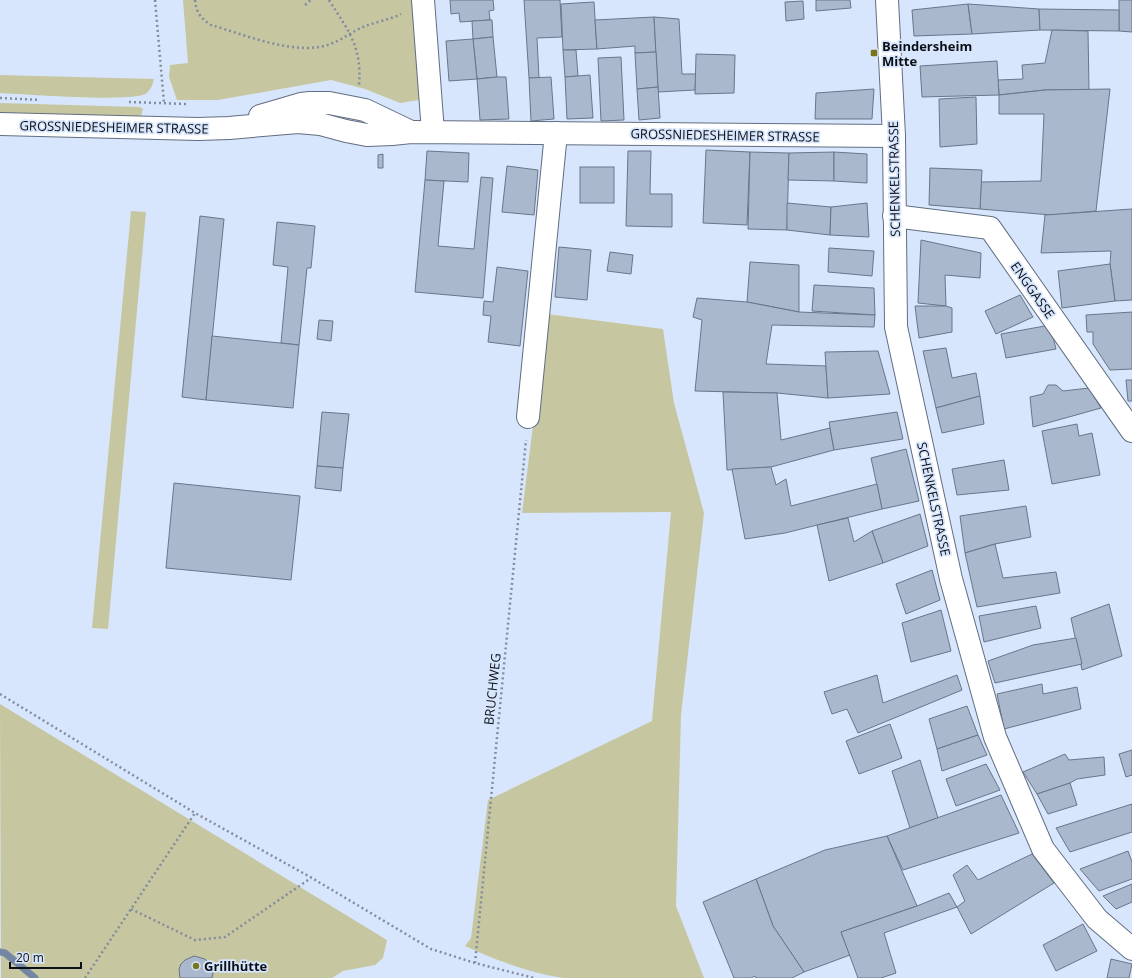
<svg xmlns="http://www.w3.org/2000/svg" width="1132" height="978" font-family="'Open Sans',sans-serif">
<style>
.green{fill:#c6c7a1}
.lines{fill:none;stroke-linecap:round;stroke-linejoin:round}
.stream{stroke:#7386a3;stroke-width:7}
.building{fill:#aab8cd;stroke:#697589}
.minor-casing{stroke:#616e81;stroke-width:24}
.path{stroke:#828c9c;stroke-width:2.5;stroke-dasharray:2 3;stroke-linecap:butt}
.minor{stroke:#fff;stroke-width:22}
.poi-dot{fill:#77761c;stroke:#d8e6fd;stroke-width:1.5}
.labels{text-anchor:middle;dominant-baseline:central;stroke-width:3.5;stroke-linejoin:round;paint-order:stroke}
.poi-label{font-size:13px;font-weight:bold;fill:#0b1017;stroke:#d8e6fd;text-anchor:start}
.street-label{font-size:13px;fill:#0b1017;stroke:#d8e6fd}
</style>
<rect width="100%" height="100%" fill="#d8e6fd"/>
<g class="green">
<polygon points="183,0 418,0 425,99 400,103 365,89 331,80 218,100 177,100 169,77 170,65 188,63"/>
<path d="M0,75L154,79C153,84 151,89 147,93C135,103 22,94 0,93Z"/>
<polygon points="0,103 140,107 143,109 141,116 138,117 0,114"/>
<polygon points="131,211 146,212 108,629 92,628"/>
<path d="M547,314L663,329L674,403L704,513L681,715L676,906L704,978H563C529,973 496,960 465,946L471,938L488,800L652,721L671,512L522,513Z"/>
<polygon points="0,704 387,940 383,958 375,965 343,971 332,978 1,978"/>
</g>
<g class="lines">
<polyline class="stream" points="0,952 5,953 35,978"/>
</g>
<g class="building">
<polygon points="450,0 493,0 494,10 489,11 490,20 460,22 459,13 451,14"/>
<polygon points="524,0 560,0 562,37 537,38 539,78 529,78"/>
<polygon points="816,0 850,0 851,8 816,11"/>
<polygon points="1119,0 1132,0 1132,32 1119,31"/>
<polygon points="803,1 804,19 786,21 785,2"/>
<polygon points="594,2 597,49 563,50 561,4"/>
<polygon points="968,4 972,34 914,36 912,10"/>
<polygon points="968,4 1039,9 1040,30 972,34"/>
<polygon points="1039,9 1119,10 1119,31 1040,30"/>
<polygon points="654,17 656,52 635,53 635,46 597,49 595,20"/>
<polygon points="654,17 679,19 682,74 696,74 695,90 658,92"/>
<polygon points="490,20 492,20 493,37 473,39 472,21"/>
<polygon points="1052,30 1088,31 1089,90 1045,90 999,95 998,80 1023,79 1022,65 1045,63"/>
<polygon points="493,37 497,77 477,79 473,39"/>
<polygon points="473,39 477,79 449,81 446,41"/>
<polygon points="563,50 576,50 578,76 565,77"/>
<polygon points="656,52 658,87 637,89 635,53"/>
<polygon points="696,54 735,55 734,93 695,94"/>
<polygon points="621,57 624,120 601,121 598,58"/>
<polygon points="997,61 999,95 922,97 920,66"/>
<polygon points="590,75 593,118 567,119 565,77"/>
<polygon points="497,77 506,77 509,119 480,120 477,79"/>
<polygon points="551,77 554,119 531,121 529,78"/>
<polygon points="658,87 660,118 639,120 637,89"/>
<polygon points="874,89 872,119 815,119 816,93"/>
<polygon points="1110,89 1096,211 1051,215 980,209 981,182 1041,181 1044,114 999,114 999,95 1045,90"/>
<polygon points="976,97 977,144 940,147 939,99"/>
<polygon points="706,150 750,152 747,225 703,223"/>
<polygon points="427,151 469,153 468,182 425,180"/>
<polygon points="628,151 651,151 650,194 672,194 672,227 626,226"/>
<polygon points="750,152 789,153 787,230 748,229"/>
<polygon points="834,152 834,181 788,180 789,153"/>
<polygon points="834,152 867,154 867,183 834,181"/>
<polygon points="383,154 383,168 378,168 378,155"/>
<polygon points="507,166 538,170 534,215 502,212"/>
<rect x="580" y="167" width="34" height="36"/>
<polygon points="930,168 982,170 980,209 929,205"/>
<polygon points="481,177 493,178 483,298 415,292 425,180 444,181 438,246 474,249"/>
<polygon points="787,203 831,207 830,235 787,230"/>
<polygon points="867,203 869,237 830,235 831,207"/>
<polygon points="1132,209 1132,300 1115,301 1110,264 1111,251 1041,253 1045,215"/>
<polygon points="200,216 224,219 206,400 182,397"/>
<polygon points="277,222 315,226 311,268 307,268 299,345 281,343 288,267 273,265"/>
<polygon points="921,240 981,253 980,278 945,275 946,306 918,303"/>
<polygon points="559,247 591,250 587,300 555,297"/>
<polygon points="829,248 874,251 872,276 828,272"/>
<polygon points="610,252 633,255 631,274 607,271"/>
<polygon points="750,262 799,265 799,312 747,302"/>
<polygon points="1110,264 1115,301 1062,308 1058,271"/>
<polygon points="497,267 528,271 520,346 488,342 491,316 483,315 484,301 493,302"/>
<polygon points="814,285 874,288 875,315 812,311"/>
<polygon points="1020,295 1033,317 996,334 985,311"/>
<polygon points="697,298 747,302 799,312 875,315 874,327 772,325 766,364 826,366 828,398 777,393 695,391 702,320 693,317"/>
<polygon points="915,306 946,306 952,308 952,332 919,338"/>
<polygon points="1132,312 1132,369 1110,370 1093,344 1093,332 1087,332 1086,315"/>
<polygon points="319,320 333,321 331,341 317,339"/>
<polygon points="1050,325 1056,349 1006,358 1001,334"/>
<polygon points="212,336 299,345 293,408 206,400"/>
<polygon points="946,348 952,378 976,373 980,396 936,408 923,351"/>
<polygon points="878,351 890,394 828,398 825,352"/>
<polygon points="1126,380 1132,380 1132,401 1128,401"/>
<polygon points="1048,385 1056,385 1063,391 1089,388 1101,408 1033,427 1030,397 1043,394"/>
<polygon points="723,392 777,393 781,440 830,428 834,450 771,467 727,470"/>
<polygon points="980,396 984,424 942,433 936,408"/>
<polygon points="322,412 349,414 343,468 317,466"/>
<polygon points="897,412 903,439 834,450 829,422"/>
<polygon points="1077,424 1079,436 1092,433 1100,475 1052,484 1042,431"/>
<polygon points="906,449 919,501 882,509 871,458"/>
<polygon points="1004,460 1009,490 957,495 952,469"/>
<polygon points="317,466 343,468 341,491 315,488"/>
<polygon points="771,467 776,485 786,479 791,506 877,484 882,509 785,533 745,539 732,469"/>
<polygon points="174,483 300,496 291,580 166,568"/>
<polygon points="1026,506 1031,537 995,544 965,553 960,516"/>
<polygon points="920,514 928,546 883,563 872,531"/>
<polygon points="848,518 854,542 872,531 883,563 829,581 817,525"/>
<polygon points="995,544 1003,578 1056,572 1060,593 977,607 965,553"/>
<polygon points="932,570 940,600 906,614 896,584"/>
<polygon points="1109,604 1122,656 1082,670 1071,618"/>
<polygon points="1036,606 1041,628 984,642 979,616"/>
<polygon points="941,610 951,651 911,662 902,623"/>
<polygon points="1076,638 1082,664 995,683 988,661 1033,645"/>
<polygon points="877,675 883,703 957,675 962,690 858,733 847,709 832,714 824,692"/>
<polygon points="1042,684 1043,694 1077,687 1081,709 1004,729 997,694"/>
<polygon points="967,706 978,735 937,749 929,719"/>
<polygon points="890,724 902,758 859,774 846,741"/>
<polygon points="978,735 987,755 942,771 937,749"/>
<polygon points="1132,750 1132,775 1126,777 1119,754"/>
<polygon points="1065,754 1069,760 1104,757 1105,775 1077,779 1070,783 1037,794 1023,772"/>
<polygon points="920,760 938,818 910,828 892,771"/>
<polygon points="986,764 1000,790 956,806 946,779"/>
<polygon points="1070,783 1077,805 1048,814 1037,794"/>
<polygon points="1001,795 1019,833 903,870 887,836"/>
<polygon points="1132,804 1132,832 1070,852 1056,828"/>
<polygon points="887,836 917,906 841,932 850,955 804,972 773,926 756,879 825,850"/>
<polygon points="1128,851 1132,862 1132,879 1099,891 1080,869"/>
<polygon points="1032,854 1054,883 971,934 957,907 965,901 953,875 967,865 978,880"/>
<polygon points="756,879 773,926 804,972 792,978 756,978 755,976 751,978 734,978 703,902"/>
<polygon points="1132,884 1132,902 1116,909 1103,896"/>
<polygon points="949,893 957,907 884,933 896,973 881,978 858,978 841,932 917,906"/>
<polygon points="1083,924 1097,951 1056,971 1043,945"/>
<polygon points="194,956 205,959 209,963 213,973 212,978 180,978 179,969 181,964 185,960"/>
<polygon points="1111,959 1132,964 1129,978 1107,978"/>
</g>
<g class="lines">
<g class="minor-casing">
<g id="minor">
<polyline points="423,0 433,132"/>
<polyline points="887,0 894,136 896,327 951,579 995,737 1043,849 1097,919 1132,949"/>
<polyline points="260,116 301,104 310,103 329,103 365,110 411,132"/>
<polyline points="0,124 198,129 229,128 298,122 320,124 346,131 367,135 392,134 411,132 894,136"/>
<polyline points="894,216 990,228 1132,431"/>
<polyline points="528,417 556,133"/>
</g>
</g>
<g class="path">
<polyline points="155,0 164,103"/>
<path d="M195,0C196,12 201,19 211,25C246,35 299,58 333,43C343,39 353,31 363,27C375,22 389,20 401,14"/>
<path d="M329,0C349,32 362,46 359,86"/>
<polyline points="305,5 311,0"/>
<polyline points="0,98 40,100"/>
<polyline points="129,102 186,104"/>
<polyline points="0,694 195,813 312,878 431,949 475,963 534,978"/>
<polyline points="131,909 195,940 225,937 311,878"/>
<polyline points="475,963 526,440"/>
<polyline points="85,978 195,813"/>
</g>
<use href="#minor" class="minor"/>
</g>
<g class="poi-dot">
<rect x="870" y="49" width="8" height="8" rx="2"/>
<circle cx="196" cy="966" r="4"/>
</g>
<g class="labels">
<g class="poi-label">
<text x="882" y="46">Beindersheim<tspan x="882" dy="15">Mitte</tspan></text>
<text x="204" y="966">Grillhütte</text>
</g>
<g class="street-label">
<text transform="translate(114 127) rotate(1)">GROSSNIEDESHEIMER STRASSE</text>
<text transform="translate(725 135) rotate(1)">GROSSNIEDESHEIMER STRASSE</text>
<text transform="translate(894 179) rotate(-91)">SCHENKELSTRASSE</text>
<text transform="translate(1033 290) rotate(55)">ENGGASSE</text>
<text transform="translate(934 499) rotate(78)">SCHENKELSTRASSE</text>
<text transform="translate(492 689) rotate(-84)">BRUCHWEG</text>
</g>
</g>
<path d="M10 962v6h71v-6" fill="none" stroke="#0b1017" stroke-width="2"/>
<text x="16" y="962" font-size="12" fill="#0b1017" stroke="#d8e6fd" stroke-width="3" paint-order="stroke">20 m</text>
</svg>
